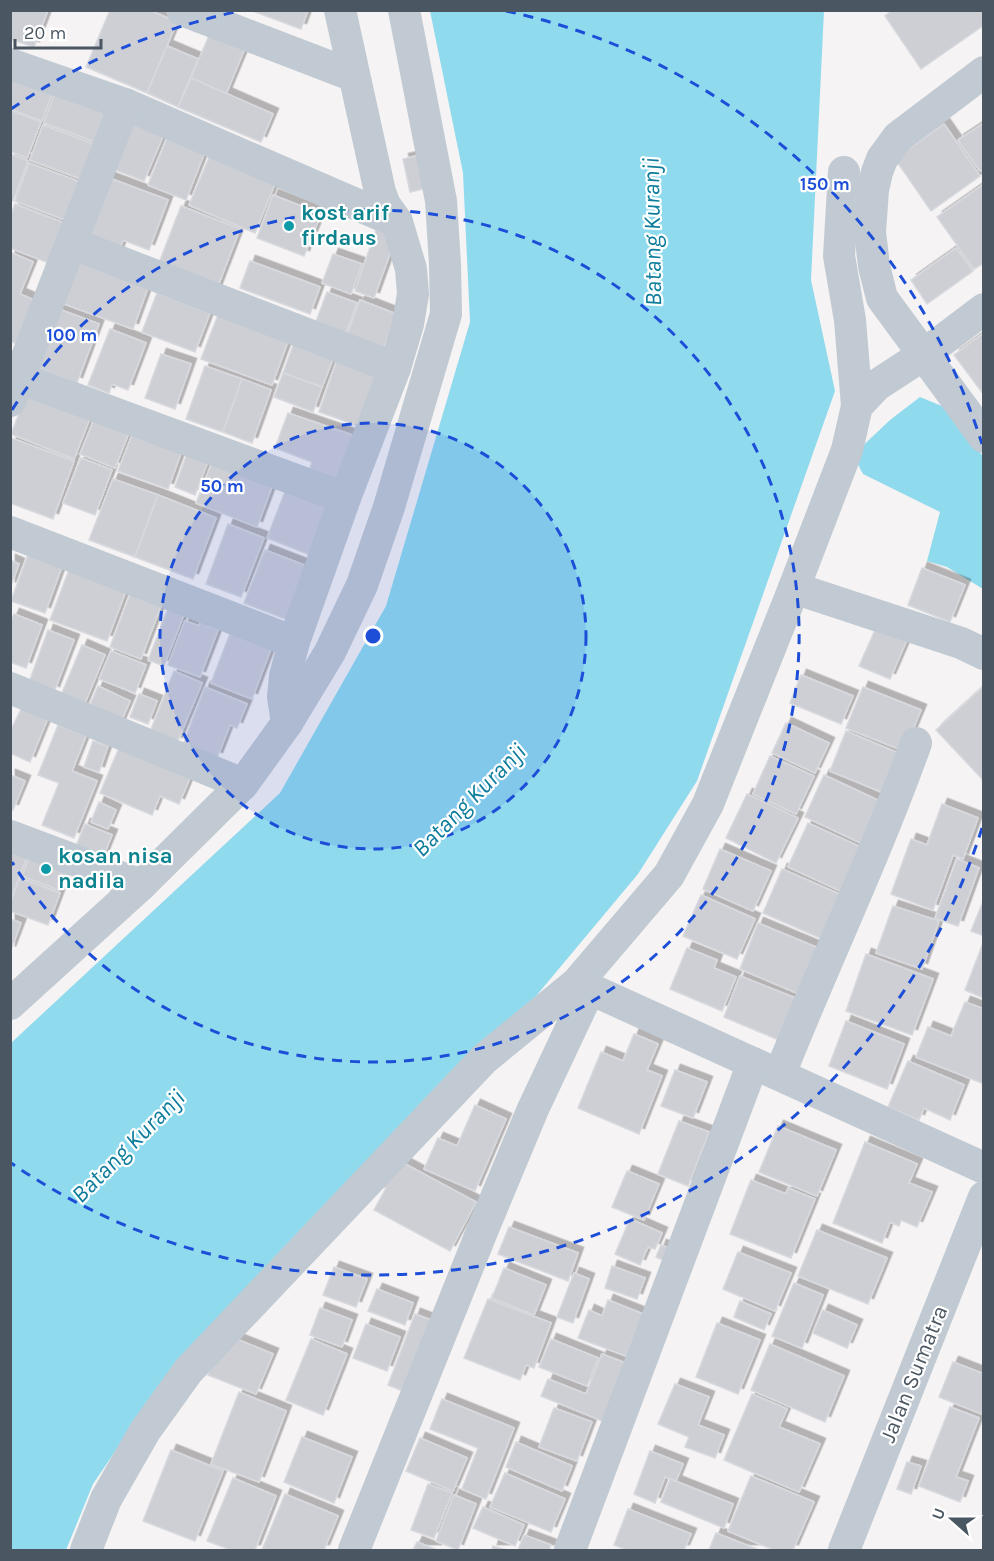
<svg xmlns="http://www.w3.org/2000/svg" width="994" height="1561" font-family="Karla,sans-serif">
<style>
.water{fill:#90daee}
.building{fill:#cdcfd5;stroke:#d7d9de;stroke-width:1.5;filter:url(#shadow)}
.lines{fill:none;stroke-linecap:round;stroke-linejoin:round}
.minor{stroke:#c1cad2;stroke-width:32}
.ring{fill:none;stroke:#1d4ed8;stroke-width:3;stroke-dasharray:10 8}
.culture-dot{fill:#0f9aa8;stroke:#fff;stroke-width:2}
.labels{text-anchor:middle;dominant-baseline:central;stroke-width:4.5;stroke-linejoin:round;paint-order:stroke}
.culture-label{font-size:22px;font-weight:bold;fill:#0d838f;stroke:#fff;text-anchor:start}
.street-label{font-size:22px;fill:#4a5661;stroke:#fff}
.water-label{font-size:24px;font-style:italic;fill:#0c7c9b;stroke:#fff}
.centre{fill:#1d4ed8;stroke:#fff;stroke-width:3}
.ring-label{font-size:18px;text-anchor:middle;font-weight:bold;fill:#1d4ed8;stroke:#fff;stroke-width:4.5;stroke-linejoin:round;paint-order:stroke}
</style>
<defs>
<filter id="shadow"><feDropShadow dx="5.5" dy="-5.5" stdDeviation="0" flood-color="#0004"/></filter>
</defs>
<rect width="100%" height="100%" fill="#f5f3f3"/>
<g class="water">
<polygon points="430,11 824,11 811,280 835,391 697,781 638,874 486,1056 169,1372 93,1484 66,1550 11,1550 11,1043 280,793 386,606 470,322 463,173"/>
<polygon points="920,397 954,411 983,457 983,589 947,567 927,561 940,512 863,474 853,455 890,420"/>
</g>
<g class="building">
<polygon points="10,10 48,10 34,47 10,39"/>
<polygon points="110,10 149,10 177,22 147,93 86,67"/>
<polygon points="250,10 308,10 301,29"/>
<polygon points="892,10 984,10 984,25 921,69 885,16"/>
<polygon points="213,26 248,41 226,94 191,78"/>
<polygon points="167,46 198,59 178,107 147,93"/>
<polygon points="10,67 53,91 42,121 10,109"/>
<polygon points="191,78 273,114 261,142 178,107"/>
<polygon points="58,85 116,107 101,144 44,123"/>
<polygon points="10,110 41,122 27,158 10,151"/>
<polygon points="132,122 164,134 144,181 113,169"/>
<polygon points="984,123 984,169 980,171 958,140"/>
<polygon points="944,124 980,176 931,211 895,159"/>
<polygon points="43,125 101,147 89,182 30,160"/>
<polygon points="169,133 206,149 186,200 148,185"/>
<polygon points="211,153 276,181 255,233 189,205"/>
<polygon points="10,154 28,161 13,201 10,200"/>
<polygon points="425,154 432,187 410,192 403,159"/>
<polygon points="29,163 88,185 73,223 15,201"/>
<polygon points="109,178 168,200 149,250 123,240 118,253 85,240"/>
<polygon points="984,184 984,263 974,269 937,217"/>
<polygon points="273,195 321,214 304,256 257,238"/>
<polygon points="15,204 64,223 49,263 10,248 10,217"/>
<polygon points="181,206 240,229 216,291 157,268"/>
<polygon points="377,227 397,234 374,298 355,291"/>
<polygon points="956,248 973,271 927,304 911,280"/>
<polygon points="10,252 33,262 20,294 43,304 24,347 10,341"/>
<polygon points="333,254 362,264 351,294 322,283"/>
<polygon points="72,257 149,285 133,329 56,301"/>
<polygon points="250,261 320,287 310,314 240,288"/>
<polygon points="327,292 357,303 344,338 314,327"/>
<polygon points="157,293 210,313 195,352 142,332"/>
<polygon points="360,300 396,314 382,352 346,338"/>
<polygon points="53,307 99,324 77,383 30,365"/>
<polygon points="221,307 291,333 272,385 201,359"/>
<polygon points="110,329 146,343 128,390 112,384 109,393 88,385"/>
<polygon points="984,333 984,395 954,355"/>
<polygon points="295,340 335,354 322,387 283,373"/>
<polygon points="161,354 191,364 175,409 145,398"/>
<polygon points="339,354 380,368 359,426 319,412"/>
<polygon points="205,366 242,379 223,432 186,419"/>
<polygon points="283,373 322,387 313,412 274,397"/>
<polygon points="242,379 271,390 252,443 223,432"/>
<polygon points="29,388 92,413 74,459 11,434"/>
<polygon points="97,412 132,425 115,468 80,454"/>
<polygon points="288,413 355,436 339,482 309,471 312,462 275,448"/>
<polygon points="136,425 185,442 168,489 118,471"/>
<polygon points="11,438 74,461 53,519 10,503"/>
<polygon points="189,448 210,456 195,495 175,487"/>
<polygon points="81,458 112,470 95,515 63,503"/>
<polygon points="213,460 273,484 257,527 196,503"/>
<polygon points="113,479 158,495 135,557 89,540"/>
<polygon points="288,484 331,501 310,555 267,538"/>
<polygon points="158,495 216,518 193,579 135,557"/>
<polygon points="228,524 264,538 241,597 206,584"/>
<polygon points="30,549 64,561 45,613 11,601"/>
<polygon points="265,550 309,567 288,620 244,603"/>
<polygon points="10,560 19,564 10,588"/>
<polygon points="72,562 129,583 107,641 50,620"/>
<polygon points="922,568 965,585 950,622 908,605"/>
<polygon points="131,592 162,603 141,659 110,647"/>
<polygon points="169,606 185,612 164,666 148,660"/>
<polygon points="14,614 42,625 26,668 10,662 10,623"/>
<polygon points="202,617 210,620 208,626 218,630 200,677 168,665 185,621 199,626"/>
<polygon points="879,621 909,635 890,679 859,666"/>
<polygon points="234,623 272,646 252,699 211,683"/>
<polygon points="48,630 74,640 54,692 29,682"/>
<polygon points="82,645 105,655 82,710 59,700"/>
<polygon points="111,651 146,665 135,693 99,679"/>
<polygon points="174,671 202,683 177,743 150,732"/>
<polygon points="801,675 853,696 841,724 790,703"/>
<polygon points="98,686 130,701 120,724 88,710"/>
<polygon points="984,686 984,781 936,730"/>
<polygon points="205,687 247,704 237,728 230,725 217,758 183,745"/>
<polygon points="863,687 921,710 904,751 846,728"/>
<polygon points="139,694 157,701 148,724 130,717"/>
<polygon points="22,707 48,718 30,762 10,753 10,732"/>
<polygon points="786,723 829,743 815,773 772,753"/>
<polygon points="58,725 86,736 72,771 97,781 74,838 42,825 59,783 38,775"/>
<polygon points="846,731 905,756 889,795 830,771"/>
<polygon points="93,741 108,746 99,772 84,767"/>
<polygon points="121,743 192,773 179,804 160,796 152,815 100,793"/>
<polygon points="770,756 814,776 796,814 753,794"/>
<polygon points="10,775 25,781 13,810 10,809"/>
<polygon points="824,775 882,802 863,844 805,817"/>
<polygon points="747,794 798,818 776,863 726,838"/>
<polygon points="99,802 116,810 108,829 91,822"/>
<polygon points="942,804 978,818 963,859 953,855 933,910 891,894 911,839 927,845"/>
<polygon points="808,823 865,849 845,893 788,867"/>
<polygon points="85,824 112,835 103,857 76,846"/>
<polygon points="10,841 30,849 10,901"/>
<polygon points="33,848 70,862 59,890 22,876"/>
<polygon points="720,849 771,871 753,911 703,889"/>
<polygon points="957,859 979,868 958,926 935,918"/>
<polygon points="782,869 846,897 827,941 763,913"/>
<polygon points="20,878 60,893 48,925 10,911 10,904"/>
<polygon points="701,895 755,919 737,959 683,936"/>
<polygon points="984,899 984,936 971,931"/>
<polygon points="893,906 939,921 922,969 876,953"/>
<polygon points="10,919 21,923 10,952"/>
<polygon points="758,923 818,948 799,994 740,969"/>
<polygon points="983,943 984,943 984,998 965,990"/>
<polygon points="687,948 717,960 714,968 736,977 722,1011 670,989"/>
<polygon points="866,954 933,979 912,1035 846,1011"/>
<polygon points="740,976 798,999 781,1041 724,1017"/>
<polygon points="965,1002 984,1009 984,1084 916,1057 928,1027 951,1036"/>
<polygon points="846,1021 904,1044 887,1089 829,1066"/>
<polygon points="634,1034 658,1044 647,1070 662,1076 639,1134 578,1108 601,1052 623,1061"/>
<polygon points="908,1061 964,1085 950,1120 924,1108 919,1120 888,1107"/>
<polygon points="675,1070 707,1082 693,1118 661,1106"/>
<polygon points="475,1105 506,1119 475,1191 424,1169 438,1138 457,1146"/>
<polygon points="679,1121 709,1132 688,1186 658,1174"/>
<polygon points="778,1126 836,1150 817,1196 759,1172"/>
<polygon points="865,1142 917,1164 909,1183 932,1192 917,1227 901,1220 899,1226 890,1222 882,1243 833,1223"/>
<polygon points="392,1157 476,1202 450,1251 374,1210 386,1188 378,1183"/>
<polygon points="627,1171 659,1184 644,1220 612,1207"/>
<polygon points="751,1180 786,1194 788,1188 815,1199 791,1258 730,1234"/>
<polygon points="630,1219 662,1233 655,1249 648,1247 640,1265 615,1254"/>
<polygon points="509,1227 578,1253 568,1281 498,1254"/>
<polygon points="817,1230 887,1258 868,1304 798,1276"/>
<polygon points="661,1245 677,1252 672,1264 656,1257"/>
<polygon points="738,1252 791,1273 775,1311 723,1289"/>
<polygon points="612,1266 645,1278 637,1299 605,1288"/>
<polygon points="334,1267 367,1279 356,1307 323,1295"/>
<polygon points="504,1268 546,1285 534,1315 492,1298"/>
<polygon points="574,1273 589,1279 573,1323 557,1317"/>
<polygon points="794,1283 823,1295 802,1348 772,1336"/>
<polygon points="377,1289 413,1303 405,1325 368,1311"/>
<polygon points="488,1299 551,1323 534,1368 526,1365 520,1380 464,1358"/>
<polygon points="608,1300 643,1314 626,1356 578,1338 589,1310 602,1316"/>
<polygon points="740,1301 771,1314 764,1330 734,1317"/>
<polygon points="320,1308 352,1320 342,1347 310,1335"/>
<polygon points="823,1310 857,1325 847,1348 813,1333"/>
<polygon points="415,1314 431,1320 403,1391 388,1385"/>
<polygon points="717,1323 760,1340 738,1394 696,1377"/>
<polygon points="366,1324 400,1337 387,1371 353,1358"/>
<polygon points="224,1334 273,1354 256,1394 208,1375"/>
<polygon points="311,1339 347,1354 323,1415 286,1400"/>
<polygon points="551,1339 598,1358 587,1386 539,1367"/>
<polygon points="770,1344 844,1376 825,1422 751,1390"/>
<polygon points="602,1354 628,1364 605,1422 541,1396 548,1379 586,1394"/>
<polygon points="953,1362 984,1374 984,1415 939,1397"/>
<polygon points="675,1384 709,1397 698,1425 724,1435 715,1458 685,1447 689,1437 658,1424"/>
<polygon points="239,1392 286,1411 259,1482 211,1464"/>
<polygon points="752,1394 787,1409 779,1427 820,1444 799,1492 724,1460"/>
<polygon points="442,1399 514,1428 486,1499 462,1489 478,1448 430,1429"/>
<polygon points="950,1407 979,1418 956,1477 968,1481 960,1502 919,1486"/>
<polygon points="554,1408 592,1422 577,1461 539,1447"/>
<polygon points="302,1437 352,1457 334,1503 284,1482"/>
<polygon points="420,1438 467,1458 453,1491 406,1471"/>
<polygon points="516,1442 572,1466 562,1491 506,1467"/>
<polygon points="171,1450 223,1471 195,1541 143,1521"/>
<polygon points="650,1451 683,1464 676,1481 665,1477 655,1503 634,1494"/>
<polygon points="907,1462 921,1466 911,1494 897,1489"/>
<polygon points="505,1473 565,1499 551,1532 490,1507"/>
<polygon points="751,1476 814,1502 793,1550 774,1550 728,1531"/>
<polygon points="233,1478 276,1496 255,1550 231,1550 207,1541"/>
<polygon points="670,1479 733,1504 724,1528 661,1502"/>
<polygon points="428,1484 452,1493 434,1538 411,1530"/>
<polygon points="285,1494 338,1516 324,1550 262,1550"/>
<polygon points="454,1495 476,1504 458,1550 436,1541"/>
<polygon points="483,1507 524,1525 515,1546 473,1528"/>
<polygon points="628,1509 691,1534 684,1550 627,1550 614,1545"/>
<polygon points="716,1533 759,1550 709,1550"/>
<polygon points="524,1535 551,1545 549,1550 518,1550"/>
<polygon points="417,1542 437,1550 413,1550"/>
<polygon points="493,1546 506,1550 492,1550"/>
</g>
<g class="lines">
<g class="minor">
<polyline points="182,10 354,76"/>
<polyline points="10,64 125,104 397,222"/>
<polyline points="984,72 898,137 882,159 877,172 873,190 870,232 874,266 882,298 984,437"/>
<polyline points="844,172 839,256 850,320 857,406"/>
<polyline points="71,243 395,368"/>
<polyline points="19,378 345,498"/>
<polyline points="10,401 125,104"/>
<polyline points="10,532 294,642"/>
<polyline points="794,588 961,643 984,654"/>
<polyline points="10,688 243,784"/>
<polyline points="287,723 283,697 285,676 294,642 345,498 395,368 408,324 413,294 411,269 397,222 385,205 380,192 340,10"/>
<polyline points="10,836 141,885"/>
<polyline points="577,983 984,1168"/>
<polyline points="10,1004 141,885 243,784 287,723 330,652 362,585 389,507 446,314 445,264 441,201 404,10"/>
<path d="M780,1074C824,963 876,855 916,743"/>
<polyline points="86,1550 106,1499 145,1431 188,1371 484,1059 577,983 669,875 708,804 794,588 847,450 857,406 877,385 923,355 984,309"/>
<polyline points="354,1550 483,1229 533,1109 590,988"/>
<polyline points="570,1550 753,1063"/>
<polyline points="844,1550 984,1197"/>
</g>
</g>
<circle cx="373" cy="636" r="213" fill="#1d4ed8" fill-opacity=".12"/>
<g class="ring">
<circle cx="373" cy="636" r="213"/>
<path d="M12 410A426 426 0 1 1 12 862"/>
<path d="M982 828A639 639 0 0 1 11 1163M11 109A639 639 0 0 1 240 11M506 11A639 639 0 0 1 982 444"/>
</g>
<g class="culture-dot">
<circle cx="289" cy="226" r="6"/>
<circle cx="46" cy="869" r="6"/>
</g>
<g class="labels">
<g class="culture-label">
<text x="301" y="213">kost arif<tspan x="301" dy="25">firdaus</tspan></text>
<text x="58" y="856">kosan nisa<tspan x="58" dy="25">nadila</tspan></text>
</g>
<g class="street-label">
<text transform="translate(914 1374) rotate(-68)">Jalan Sumatra</text>
</g>
<g class="water-label">
<text transform="translate(652 232) rotate(-91)">Batang Kuranji</text>
<text transform="translate(469 800) rotate(-45)">Batang Kuranji</text>
<text transform="translate(128 1146) rotate(-45)">Batang Kuranji</text>
</g>
</g>
<circle cx="373" cy="636" r="9" class="centre"/>
<g class="ring-label">
<text x="825" y="190">150 m</text>
<text x="72" y="341">100 m</text>
<text x="222" y="492">50 m</text>
</g>
<rect width="994" height="1561" fill="none" stroke="#4a5661" stroke-width="24"/>
<g transform="translate(952 1519) rotate(291)" stroke="#ffffff" stroke-width="4.5" paint-order="stroke">
<path d="M0-4.5L10 22L0 15L-10 22Z" fill="#4a5661"/>
<text y="-9" font-size="16" font-weight="bold" text-anchor="middle" fill="#4a5661">U</text>
</g>
<path d="M15 39v9h86v-9" fill="none" stroke="#4a5661" stroke-width="3"/>
<text x="24" y="39" font-size="18" fill="#4a5661" stroke="#ffffff" stroke-width="4.5" paint-order="stroke">20 m</text>
</svg>
